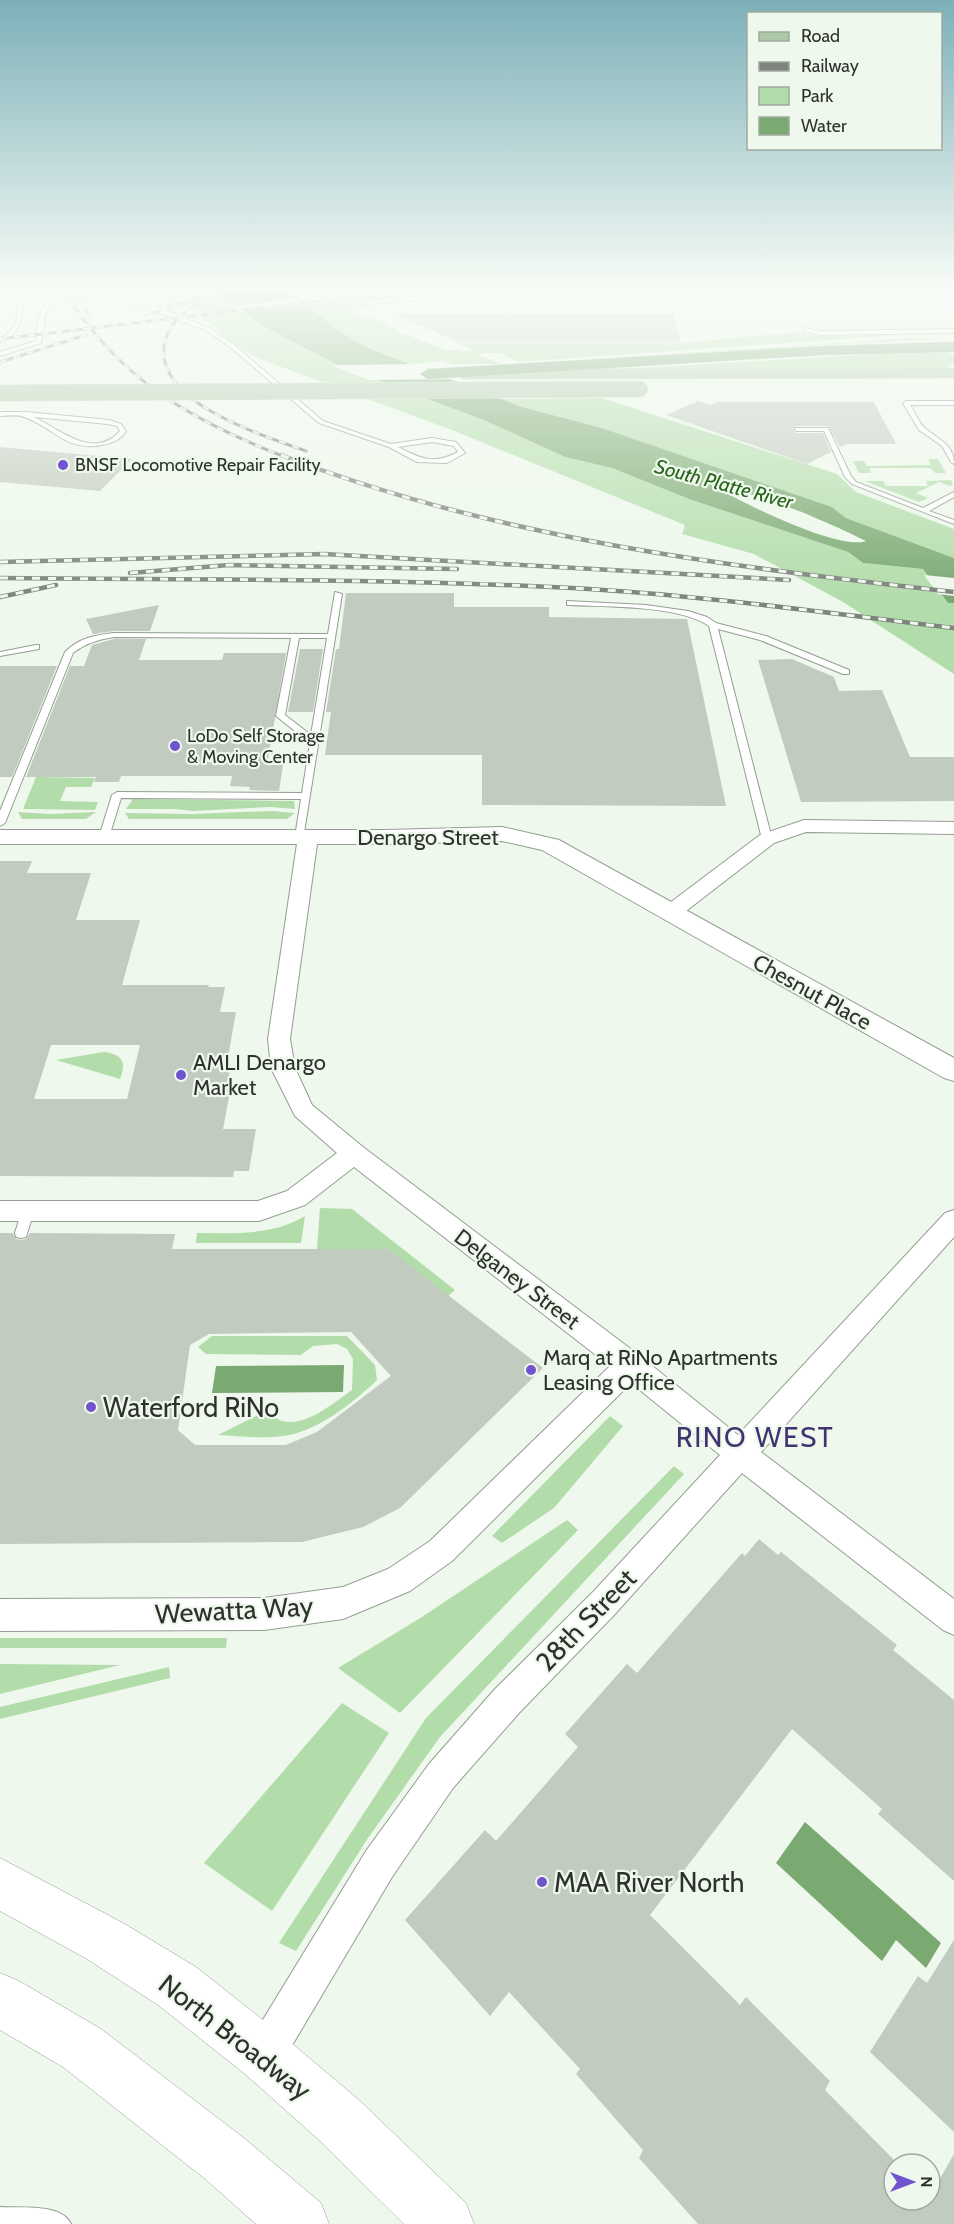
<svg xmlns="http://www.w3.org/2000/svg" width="954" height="2224" font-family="Cabin,sans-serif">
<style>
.green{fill:#b3dcab}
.water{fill:#7ba972;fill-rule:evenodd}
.pier{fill:#eef8ec}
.building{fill:#c1cbbf;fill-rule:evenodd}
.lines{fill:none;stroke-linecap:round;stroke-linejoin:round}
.service-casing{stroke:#949e92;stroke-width:2}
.minor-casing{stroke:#949e92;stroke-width:2}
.tertiary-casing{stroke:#949e92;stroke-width:2}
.secondary-casing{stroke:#949e92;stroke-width:1}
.primary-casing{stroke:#d5d6d5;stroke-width:1}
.motorway-casing{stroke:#d5d6d5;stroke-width:1}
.service{fill:#fff;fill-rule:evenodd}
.minor{fill:#fff;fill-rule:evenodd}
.tertiary{fill:#fff;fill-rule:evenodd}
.secondary{fill:#fff;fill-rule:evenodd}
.primary{fill:#acc8a7;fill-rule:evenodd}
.motorway{fill:#75a36c;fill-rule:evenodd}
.rail-far1-casing{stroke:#7e847d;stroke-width:3}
.rail-casing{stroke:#7e847d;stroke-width:4.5}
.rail-far1{stroke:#eef8ec;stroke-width:2;stroke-dasharray:7;stroke-linecap:butt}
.rail{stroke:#eef8ec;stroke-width:3;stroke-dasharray:8;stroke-linecap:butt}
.primary-bridge-casing{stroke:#d5d6d5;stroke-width:17;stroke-linecap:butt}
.primary-bridge{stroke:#acc8a7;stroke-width:16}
.poi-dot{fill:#7153cd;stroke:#eef8ec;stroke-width:2}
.labels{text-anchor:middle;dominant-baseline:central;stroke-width:4.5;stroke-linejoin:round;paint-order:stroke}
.far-poi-label{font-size:18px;fill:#2e322d;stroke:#eef8ec;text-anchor:start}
.far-water-label{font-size:20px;font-style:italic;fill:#28641a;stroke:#eef8ec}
.street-label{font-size:22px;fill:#2e322d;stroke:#eef8ec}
.poi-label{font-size:22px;fill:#2e322d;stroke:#eef8ec;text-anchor:start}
.near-poi-label{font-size:27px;fill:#2e322d;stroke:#eef8ec;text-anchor:start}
.near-street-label{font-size:27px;fill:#2e322d;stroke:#eef8ec}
.near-neighbourhood-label{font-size:28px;letter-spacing:1.5px;fill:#40336f;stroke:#eef8ec}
</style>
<rect width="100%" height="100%" fill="#eef8ec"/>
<g class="green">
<path d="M161,289H214L244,313L270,330L338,365L486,421L565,457L612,468L689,499L848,552L863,563L923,569L948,603H954V674L843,602L754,554L682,534L685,525L452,430L257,358C231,345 215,326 192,310C181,303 171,298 161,289Z"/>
<polygon points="348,301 351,303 372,305 349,312 362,318 371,316 402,333 446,350 473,351 457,343 682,343 798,332 818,336 900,335 518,362 500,353 481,353 478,355 502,364 451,364 443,361 414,364 364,346 342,333 305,305"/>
<polygon points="913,338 942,339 819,345 533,365 563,361"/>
<polygon points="897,353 946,353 954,355 954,364 944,367 586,371"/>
<polygon points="602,398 837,474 856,492 954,529 954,558 846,518 832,507 602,428 522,407 502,399"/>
<polygon points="928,459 938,459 946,473 935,473 931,468 869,468 871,473 859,473 853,461 864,461 867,466 931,465"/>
<polygon points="951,480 953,484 950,486 939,482 916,493 928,498 919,502 865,481 883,481 886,486 928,486 926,481"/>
<polygon points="36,777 95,778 91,787 66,787 60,801 98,802 95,810 23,809"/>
<polygon points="133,799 294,801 295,809 271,807 193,811 175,809 126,809"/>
<polygon points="272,811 295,813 287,819 129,819 125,813 191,814"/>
<polygon points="18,812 49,814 96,812 86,819 22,819"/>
<path d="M104,1052C122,1054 127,1062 120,1079L56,1060Z"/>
<polygon points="320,1208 352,1209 455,1290 448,1296 317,1249"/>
<path d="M305,1216L301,1243H196L197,1233C234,1233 272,1236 305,1216Z"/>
<path d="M212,1336H347L375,1365L377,1380C353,1403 317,1432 283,1436C262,1439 239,1436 218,1435L266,1411C271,1414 276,1419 282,1421C307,1427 333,1403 352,1390L353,1359L347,1349L337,1344L313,1346L301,1355L206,1354L198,1347Z"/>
<polygon points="610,1416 623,1426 554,1508 502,1543 492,1536"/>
<polygon points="674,1466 684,1474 440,1737 368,1838 296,1951 279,1943 426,1718"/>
<polygon points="567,1520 578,1530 400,1713 338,1668 422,1617"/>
<polygon points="0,1638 227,1638 226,1648 0,1648"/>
<polygon points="0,1664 120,1665 0,1694"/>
<polygon points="169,1667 170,1678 0,1719 0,1707"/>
<polygon points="342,1703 389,1733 272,1911 204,1863"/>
</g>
<g class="water">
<path d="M214,289H286L342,333L364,346L522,407L602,428L832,507L846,518L954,558V603H948L923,569L863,563L848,552L689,499L612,468L565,457L486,421L338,365L270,330L244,313ZM728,491C757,490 838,527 866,541C840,550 754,508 728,494Z"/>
<polygon points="344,1365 343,1392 212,1393 216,1366"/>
<polygon points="805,1822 941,1943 926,1968 896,1940 882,1961 776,1863"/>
</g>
<g class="pier">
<polygon points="301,298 309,304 238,312 232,306"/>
<polygon points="424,364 461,379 368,380 331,365"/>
<polygon points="924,575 954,578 954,596 938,594"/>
</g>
<g class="building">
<polygon points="393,314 673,314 681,342 459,342"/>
<polygon points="698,401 710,405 718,402 874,402 896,444 846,444 840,447 828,426 795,426 793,430 796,433 823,433 831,452 807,464 666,415"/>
<polygon points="0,447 132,459 100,491 0,482"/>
<polygon points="346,593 454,593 454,607 549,607 549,617 687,619 726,806 482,805 482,755 325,755 331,712 326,712 336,649 339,649"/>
<polygon points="159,605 150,631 114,631 93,634 86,619"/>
<polygon points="114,639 146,639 139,660 222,660 224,653 286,653 267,765 283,765 279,791 249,790 250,787 230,786 232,776 121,776 119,782 94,782 96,777 26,777 70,666 84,666 92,645"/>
<polygon points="300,649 323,649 313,712 288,712"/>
<polygon points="792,659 834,677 839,691 882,690 910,757 954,757 954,801 801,802 758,660"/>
<polygon points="0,666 57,666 12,777 0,777"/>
<path d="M0,861H32L27,873H91L76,920H140L122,985H209L208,987H225L220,1012H236L227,1063L231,1064L227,1086H231L223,1129H256L249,1171H234L233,1177L0,1176ZM51,1045H140L127,1099H34Z"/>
<path d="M0,1233H13L16,1239L21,1240L26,1239L30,1233L175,1234L172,1249H388L543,1368L400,1508L363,1527L302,1542L0,1544ZM351,1332L391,1376L317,1432L286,1445H195L178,1430L190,1345L209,1334Z"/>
<polygon points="759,1539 778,1555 781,1552 897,1645 893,1650 954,1700 954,1881 878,1814 882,1809 792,1729 650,1915 740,2005 746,1997 830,2081 825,2090 898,2164 894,2164 894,2200 930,2200 930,2196 954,2154 954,2224 698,2224 639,2158 643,2150 576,2074 580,2069 509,1992 490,2016 405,1920 485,1830 496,1841 578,1747 565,1734 627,1664 637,1673 742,1553 745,1556"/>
<polygon points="954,1940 954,2132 870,2052 918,1976 927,1983"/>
</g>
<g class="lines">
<g class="service-casing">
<g id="service">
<path d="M19,289H25C23,310 24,335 0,342V338C20,332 18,306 19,289Z"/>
<path d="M208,289H217L170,305H152L209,328L234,345L323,421L391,444L432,438L456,442L465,453L447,463L417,462L389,447L319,423L230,347L205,330L156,312L145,305L128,304L112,294H99L57,299C42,309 45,327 41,343L0,356V352L36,341C38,324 38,307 54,297L99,290L115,292L131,301L168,302ZM432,442L454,446L458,452C434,465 421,459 398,447Z"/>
<polygon points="341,289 347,289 359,299 371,300 516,289 541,289 371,304 355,301"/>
<polygon points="805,328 820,331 954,329 954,333 820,335 803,331"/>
<path d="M954,401V405H910C915,412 919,424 926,429C939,440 954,444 954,464L951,462L942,446L919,430L903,403L906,401Z"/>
<path d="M0,412H26L109,420L121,424L126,431C120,440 113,443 102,445C65,452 54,427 24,417C16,414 8,416 0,416ZM34,417L108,424L117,426L120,431C94,461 59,429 34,417Z"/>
<polygon points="795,428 828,428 851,476 856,482 923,508 954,492 954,497 929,511 954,520 954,524 852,484 845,477 824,431 797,431 795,430"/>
<path d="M335,592L342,594L303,839L300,840L295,837L301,799L121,798L109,837L104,840L99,837L112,795L117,792L302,793L310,743L276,716L291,638L114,637C97,640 86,643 73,653L5,823L0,826V811L65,652C79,638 95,635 114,633L328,634ZM299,638H327L311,735L285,715Z"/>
<path d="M567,601L646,605L688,611L707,617L716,623L766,636L849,670V674H843L760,640L718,629L772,839L770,841L767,842L762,839L709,626C679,605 607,607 570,605H567Z"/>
<polygon points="36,645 39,645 39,649 0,656 0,652"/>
<polygon points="28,1206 33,1207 34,1211 26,1237 21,1238 16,1237 15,1233 23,1207"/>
<path d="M0,2207C20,2208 62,2203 71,2224H0Z"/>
</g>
</g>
<g class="minor-casing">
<g id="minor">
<polygon points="804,820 954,822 954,834 806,832 774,843 677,918 670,920 663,918 660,913 663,908 760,835"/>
<polygon points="308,831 315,833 318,837 290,1039 295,1068 312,1105 363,1147 640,1356 738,1435 945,1213 954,1210 954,1237 761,1452 954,1599 954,1635 943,1630 742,1473 615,1614 519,1713 453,1788 392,1877 278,2069 264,2075 250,2069 244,2055 250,2041 366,1851 429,1764 495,1689 593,1592 720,1455 631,1383 452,1561 410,1591 343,1619 264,1630 0,1631 0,1599 264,1598 343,1587 388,1569 430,1541 610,1366 354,1167 305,1205 259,1221 0,1221 0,1201 258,1201 287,1191 337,1153 295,1116 271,1068 268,1039 298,837 301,833"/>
</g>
</g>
<g class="tertiary-casing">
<polygon id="tertiary" points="502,827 559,840 954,1058 954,1081 944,1078 542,850 502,841 385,844 0,844 0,830 385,830"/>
</g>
<g class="secondary-casing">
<g id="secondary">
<polygon points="0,1858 123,1923 196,1967 283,2036 359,2100 466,2203 474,2224 404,2224 319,2140 245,2074 158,2005 87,1959 0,1911"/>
<polygon points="0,1973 19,1981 101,2029 244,2138 321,2203 329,2224 256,2224 204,2178 63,2067 0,2030"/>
</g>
</g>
<g class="primary-casing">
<polygon id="primary" points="954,368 954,378 463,379 455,374 463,369"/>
</g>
<g class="motorway-casing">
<polygon id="motorway" points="954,342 954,352 823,355 428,379 420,374 428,369 823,346"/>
</g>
<use href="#service" class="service"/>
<use href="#minor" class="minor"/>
<use href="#tertiary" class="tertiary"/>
<use href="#secondary" class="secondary"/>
<use href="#primary" class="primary"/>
<use href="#motorway" class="motorway"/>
<g class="rail-far1-casing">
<g id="rail-far1">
<path d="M63,289C117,378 190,420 285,457"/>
<polyline points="73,289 89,314"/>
<path d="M231,289C205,299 168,314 164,346C157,404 263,435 306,451"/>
<polyline points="146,315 200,298"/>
<polyline points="0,339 311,302 460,289"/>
<polyline points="0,362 86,335"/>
</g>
</g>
<g class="rail-casing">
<g id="rail">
<path d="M281,455C497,539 726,566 954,592"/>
<polyline points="0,562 324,554 789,580"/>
<polyline points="130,573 229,565 457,569"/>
<path d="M0,578C191,580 381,578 572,588C700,595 827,613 954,628"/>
<polyline points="0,597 56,585"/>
</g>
</g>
<use href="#rail-far1" class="rail-far1"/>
<use href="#rail" class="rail"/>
<g class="primary-bridge-casing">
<polyline id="primary-bridge" points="0,393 640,389"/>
</g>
<use href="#primary-bridge" class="primary-bridge"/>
</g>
<linearGradient id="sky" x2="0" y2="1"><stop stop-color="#7cb0b9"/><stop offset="0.48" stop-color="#f7fcf6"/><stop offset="1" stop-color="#f7fcf6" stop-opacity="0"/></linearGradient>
<rect width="954" height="600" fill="url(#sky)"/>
<g class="poi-dot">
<circle cx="63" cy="465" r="6"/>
<circle cx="175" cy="746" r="6"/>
<circle cx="181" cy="1075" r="6"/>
<circle cx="531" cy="1370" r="6"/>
<circle cx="91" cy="1407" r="6"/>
<circle cx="542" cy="1882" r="6"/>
</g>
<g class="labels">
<g class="far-poi-label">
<text x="75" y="465">BNSF Locomotive Repair Facility</text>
<text x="187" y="736">LoDo Self Storage<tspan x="187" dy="21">&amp; Moving Center</tspan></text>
</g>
<g class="far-water-label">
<text transform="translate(724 484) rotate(15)">South Platte River</text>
</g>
<g class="street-label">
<text x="428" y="837">Denargo Street</text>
<text transform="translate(812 992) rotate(29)">Chesnut Place</text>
<text transform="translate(517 1279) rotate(37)">Delganey Street</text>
</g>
<g class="poi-label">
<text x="193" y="1062">AMLI Denargo<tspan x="193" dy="25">Market</tspan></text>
<text x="543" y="1357">Marq at RiNo Apartments<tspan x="543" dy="25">Leasing Office</tspan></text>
</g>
<g class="near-poi-label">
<text x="103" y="1407">Waterford RiNo</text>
<text x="554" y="1882">MAA River North</text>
</g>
<g class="near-street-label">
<text transform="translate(234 1610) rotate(-3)">Wewatta Way</text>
<text transform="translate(586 1620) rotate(-46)">28th Street</text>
<text transform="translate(235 2037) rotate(38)">North Broadway</text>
</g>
<g class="near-neighbourhood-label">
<text x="755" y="1437">RINO WEST</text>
</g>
</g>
<rect x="747" y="12" width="195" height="138" fill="#eef8ec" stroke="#a1a9a0" stroke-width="1.5"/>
<rect x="759" y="32" width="30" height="9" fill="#acc8a7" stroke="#a1a9a0" stroke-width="1.5"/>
<text x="801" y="42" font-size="18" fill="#2e322d">Road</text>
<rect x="759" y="62" width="30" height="9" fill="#7e847d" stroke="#a1a9a0" stroke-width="1.5"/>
<text x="801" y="72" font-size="18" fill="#2e322d">Railway</text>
<rect x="759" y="87" width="30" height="18" fill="#b3dcab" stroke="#a1a9a0" stroke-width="1.5"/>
<text x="801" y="102" font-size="18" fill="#2e322d">Park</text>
<rect x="759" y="117" width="30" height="18" fill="#7ba972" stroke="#a1a9a0" stroke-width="1.5"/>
<text x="801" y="132" font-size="18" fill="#2e322d">Water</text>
<g transform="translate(912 2182) rotate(90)"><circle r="28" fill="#eef8ec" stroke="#a1a9a0" stroke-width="1.5"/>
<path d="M0-4.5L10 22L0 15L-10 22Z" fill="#7153cd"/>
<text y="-9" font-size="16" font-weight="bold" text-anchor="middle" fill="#2e322d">N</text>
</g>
</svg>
